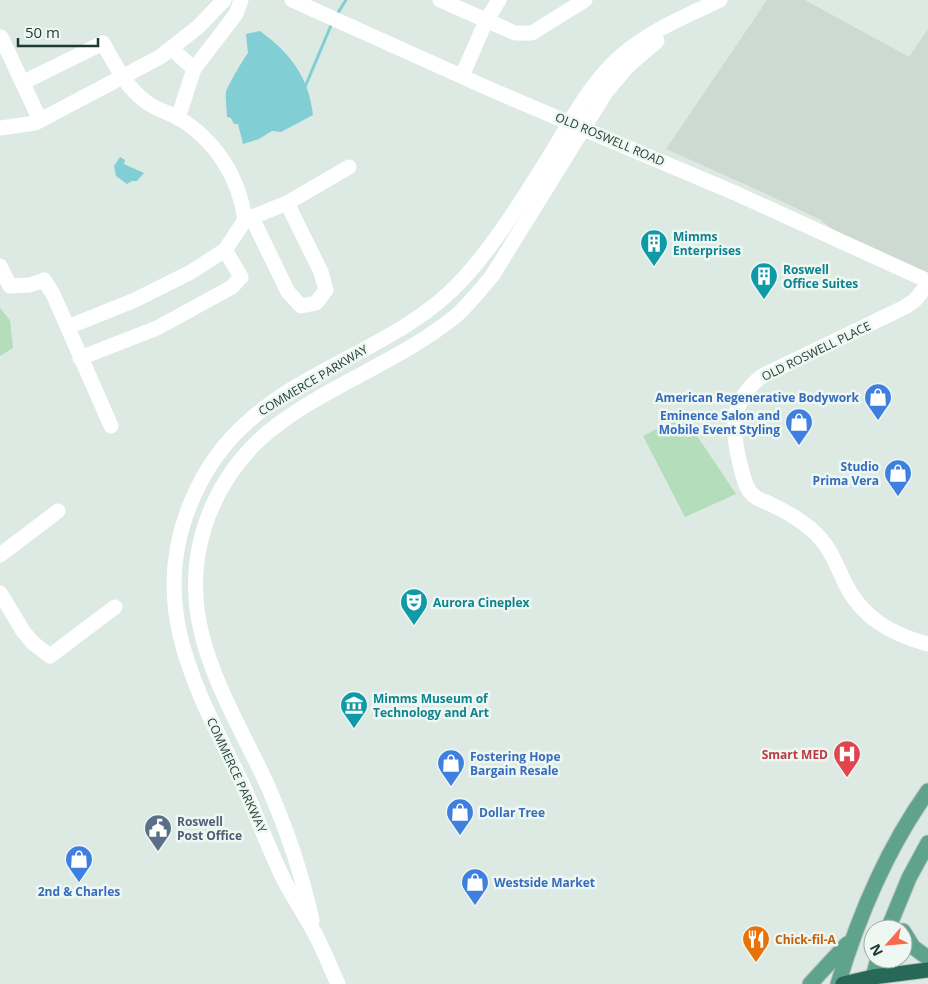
<svg xmlns="http://www.w3.org/2000/svg" width="928" height="984" font-family="'Open Sans',sans-serif">
<style>
.built{fill:#ccdad2}
.green{fill:#b4ddbc}
.water{fill:#81ced4}
.lines{fill:none;stroke-linecap:round;stroke-linejoin:round}
.stream{stroke:#81ced4;stroke-width:3}
.major-casing{stroke:#bcc4c1;stroke-width:17}
.highway-casing{stroke:#bcc4c1;stroke-width:17}
.minor{stroke:#fff;stroke-width:15}
.major{stroke:#5fa38c;stroke-width:15}
.highway{stroke:#286856;stroke-width:15}
.labels{text-anchor:middle;dominant-baseline:central;stroke-width:5;stroke-linejoin:round;paint-order:stroke}
.street-label{font-size:12px;fill:#1e3b31;stroke:#eef7f2}
.culture-label{font-size:12px;font-weight:bold;fill:#0d838f;stroke:#eef7f2;text-anchor:start}
.shop-label{font-size:12px;font-weight:bold;fill:#366cbe;stroke:#eef7f2;text-anchor:end}
.health-label{font-size:12px;font-weight:bold;fill:#be3a42;stroke:#eef7f2;text-anchor:end}
.service-label{font-size:12px;font-weight:bold;fill:#4e5e75;stroke:#eef7f2;text-anchor:start}
.food-label{font-size:12px;font-weight:bold;fill:#c56008;stroke:#eef7f2;text-anchor:start}
</style>
<rect width="100%" height="100%" fill="#ddeae4"/>
<polygon class="built" points="767,0 805,0 909,57 928,29 928,274 836,232 821,220 762,192 666,149"/>
<g class="green">
<polygon points="0,308 10,320 13,348 0,356"/>
<polygon points="683,415 736,494 685,517 643,436"/>
</g>
<g class="water">
<path d="M260,31C290,53 309,77 313,115L281,132L272,131L259,139L243,144L238,124H234L231,118L227,117C227,110 225,99 226,92C226,89 245,56 248,53L246,34Z"/>
<polygon points="120,157 125,160 124,164 144,173 137,181 132,181 127,184 116,176 114,166"/>
</g>
<g class="lines">
<g class="stream">
<polyline points="336,16 346,0"/>
<polyline points="305,87 332,23"/>
</g>
<g class="major-casing">
<g id="major">
<polyline points="888,929 909,878 928,843"/>
<polyline points="903,931 913,947 928,958"/>
<polyline points="810,984 847,944"/>
<path d="M838,984C859,914 886,850 928,791"/>
<polyline points="871,984 878,959"/>
</g>
</g>
<g class="highway-casing">
<polyline id="highway" points="843,984 873,977 928,970"/>
</g>
<g class="minor">
<polyline points="292,0 492,90 735,193 928,281"/>
<polyline points="440,0 515,33 532,33 585,0"/>
<polyline points="1,37 40,120"/>
<polyline points="172,49 194,69"/>
<polyline points="462,76 486,21 499,0"/>
<path d="M24,82L103,43C115,64 125,86 145,101C154,109 168,112 179,118C216,141 239,177 245,220L225,250L191,272L135,300L68,327"/>
<polyline points="178,118 194,69 236,14 241,0"/>
<polyline points="0,128 35,123 160,57 198,27 224,0"/>
<polyline points="252,218 288,292 301,306 316,303 326,290 321,272 287,203"/>
<polyline points="245,220 287,203 349,167"/>
<polyline points="0,266 10,286 30,285 44,280 53,294 111,426"/>
<path d="M928,284L915,300L905,307L762,376C729,402 731,430 741,468C744,478 745,488 753,495C758,500 764,501 770,504C786,511 808,524 820,538C831,550 837,566 844,581C861,617 890,634 928,644"/>
<polyline points="80,358 157,328 232,287 241,277 225,250"/>
<polyline points="0,555 58,511"/>
<polyline points="0,593 23,631 33,643 50,656 115,607"/>
<path d="M312,921C302,873 286,827 266,782C223,691 167,611 212,507C226,475 249,446 277,425C333,383 402,360 457,315C470,303 481,289 492,276L606,92L629,65L657,41"/>
<path d="M338,984C330,967 323,948 314,932C305,915 294,899 285,882C269,850 257,816 242,783C197,690 146,606 192,500C205,469 225,441 251,419C315,363 405,343 463,279C496,243 528,191 554,149C573,117 592,81 621,56C649,31 686,16 720,0"/>
</g>
<use href="#major" class="major"/>
<use href="#highway" class="highway"/>
</g>
<defs>
<g id="building-pin" transform="scale(1.4375)"><path d="M0 17L-7.5 6A9.5 9.5 0 1 1 7.5 6Z" fill="#0f9aa8" stroke="#eef7f2"/><path d="M-4-6H4V6H1V3H-1V6H-4ZM-2.5-4.3h1.7v1.8h-1.7ZM.8-4.3h1.7v1.8H.8ZM-2.5-1h1.7V.8h-1.7ZM.8-1h1.7V.8H.8Z" fill="#fff"/></g>
<g id="shop-pin" transform="scale(1.4375)"><path d="M0 17L-7.5 6A9.5 9.5 0 1 1 7.5 6Z" fill="#3f7fe0" stroke="#eef7f2"/><path d="M-5-2.5h2.3a2.7 3.5 0 0 1 5.4 0H5L5.5 6h-11ZM-1.5-2.5h3a1.5 2.3 0 0 0-3 0Z" fill="#fff"/></g>
<g id="theatre-pin" transform="scale(1.4375)"><path d="M0 17L-7.5 6A9.5 9.5 0 1 1 7.5 6Z" fill="#0f9aa8" stroke="#eef7f2"/><path d="M-5-5.5Q0-4 5-5.5V0Q5 5 0 6Q-5 5-5 0ZM-3.3-2.5H-1v1.5H-3.3ZM1-2.5H3.3v1.5H1ZM-2.8 1Q0 5.5 2.8 1Z" fill="#fff"/></g>
<g id="museum-pin" transform="scale(1.4375)"><path d="M0 17L-7.5 6A9.5 9.5 0 1 1 7.5 6Z" fill="#0f9aa8" stroke="#eef7f2"/><path d="M0-6L6-3V-2H-6V-3ZM-5-1h2V3h-2ZM-1-1h2V3h-2ZM3-1h2V3H3ZM-6 4H6V6H-6Z" fill="#fff"/></g>
<g id="hospital-pin" transform="scale(1.4375)"><path d="M0 17L-7.5 6A9.5 9.5 0 1 1 7.5 6Z" fill="#e0444e" stroke="#eef7f2"/><path d="M-5-5h3v3.5h4V-5h3V5h-3V1.5h-4V5h-3Z" fill="#fff"/></g>
<g id="civic-pin" transform="scale(1.4375)"><path d="M0 17L-7.5 6A9.5 9.5 0 1 1 7.5 6Z" fill="#5c6f8a" stroke="#eef7f2"/><path d="M-.6-6.5H3V-4.5H.6V-3L4-1V1h2V6H-6V1h2V-1L-.6-3ZM-1.2 2.5V6h2.4V2.5Z" fill="#fff"/></g>
<g id="restaurant-pin" transform="scale(1.4375)"><path d="M0 17L-7.5 6A9.5 9.5 0 1 1 7.5 6Z" fill="#e8710a" stroke="#eef7f2"/><path d="M-5-6h1v4h1v-4h1v4h1v-4h1v5L-1.5 .5V6h-2V.5L-5-1ZM5-6V6H3V1.5H1.5Q1.5-4 5-6Z" fill="#fff"/></g>
</defs>
<g fill-rule="evenodd">
<use href="#building-pin" x="654" y="243"/>
<use href="#building-pin" x="764" y="276"/>
<use href="#shop-pin" x="878" y="397"/>
<use href="#shop-pin" x="799" y="422"/>
<use href="#shop-pin" x="898" y="473"/>
<use href="#theatre-pin" x="414" y="602"/>
<use href="#museum-pin" x="354" y="705"/>
<use href="#hospital-pin" x="847" y="754"/>
<use href="#shop-pin" x="451" y="763"/>
<use href="#shop-pin" x="460" y="812"/>
<use href="#civic-pin" x="158" y="828"/>
<use href="#shop-pin" x="79" y="859"/>
<use href="#shop-pin" x="475" y="882"/>
<use href="#restaurant-pin" x="756" y="939"/>
</g>
<g class="labels">
<g class="street-label">
<text transform="translate(610 139) rotate(23)">OLD ROSWELL ROAD</text>
<text transform="translate(816 351) rotate(-26)">OLD ROSWELL PLACE</text>
<text transform="translate(313 380) rotate(-31)">COMMERCE PARKWAY</text>
<text transform="translate(237 775) rotate(65)">COMMERCE PARKWAY</text>
</g>
<g class="culture-label">
<text x="673" y="236">Mimms<tspan x="673" dy="14">Enterprises</tspan></text>
<text x="783" y="269">Roswell<tspan x="783" dy="14">Office Suites</tspan></text>
<text x="433" y="602">Aurora Cineplex</text>
<text x="373" y="698">Mimms Museum of<tspan x="373" dy="14">Technology and Art</tspan></text>
</g>
<g class="shop-label">
<text x="859" y="397">American Regenerative Bodywork</text>
<text x="780" y="415">Eminence Salon and<tspan x="780" dy="14">Mobile Event Styling</tspan></text>
<text x="879" y="466">Studio<tspan x="879" dy="14">Prima Vera</tspan></text>
<text x="470" y="756" text-anchor="start">Fostering Hope<tspan x="470" dy="14">Bargain Resale</tspan></text>
<text x="479" y="812" text-anchor="start">Dollar Tree</text>
<text x="494" y="882" text-anchor="start">Westside Market</text>
<text x="79" y="891" text-anchor="middle">2nd &amp; Charles</text>
</g>
<g class="health-label">
<text x="828" y="754">Smart MED</text>
</g>
<g class="service-label">
<text x="177" y="821">Roswell<tspan x="177" dy="14">Post Office</tspan></text>
</g>
<g class="food-label">
<text x="775" y="939">Chick-fil-A</text>
</g>
</g>
<g transform="translate(888 944) rotate(243)"><circle r="24" fill="#eef7f2" stroke="#9baca5"/>
<path d="M0-4L9 19L0 12L-9 19Z" fill="#fa694b"/>
<text y="-8" font-size="14" font-weight="bold" text-anchor="middle" fill="#1e3b31">N</text>
</g>
<path d="M18 38v8h80v-8" fill="none" stroke="#1e3b31" stroke-width="2.5"/>
<text x="25" y="38" font-size="15" fill="#1e3b31" stroke="#eef7f2" stroke-width="4" paint-order="stroke">50 m</text>
</svg>
